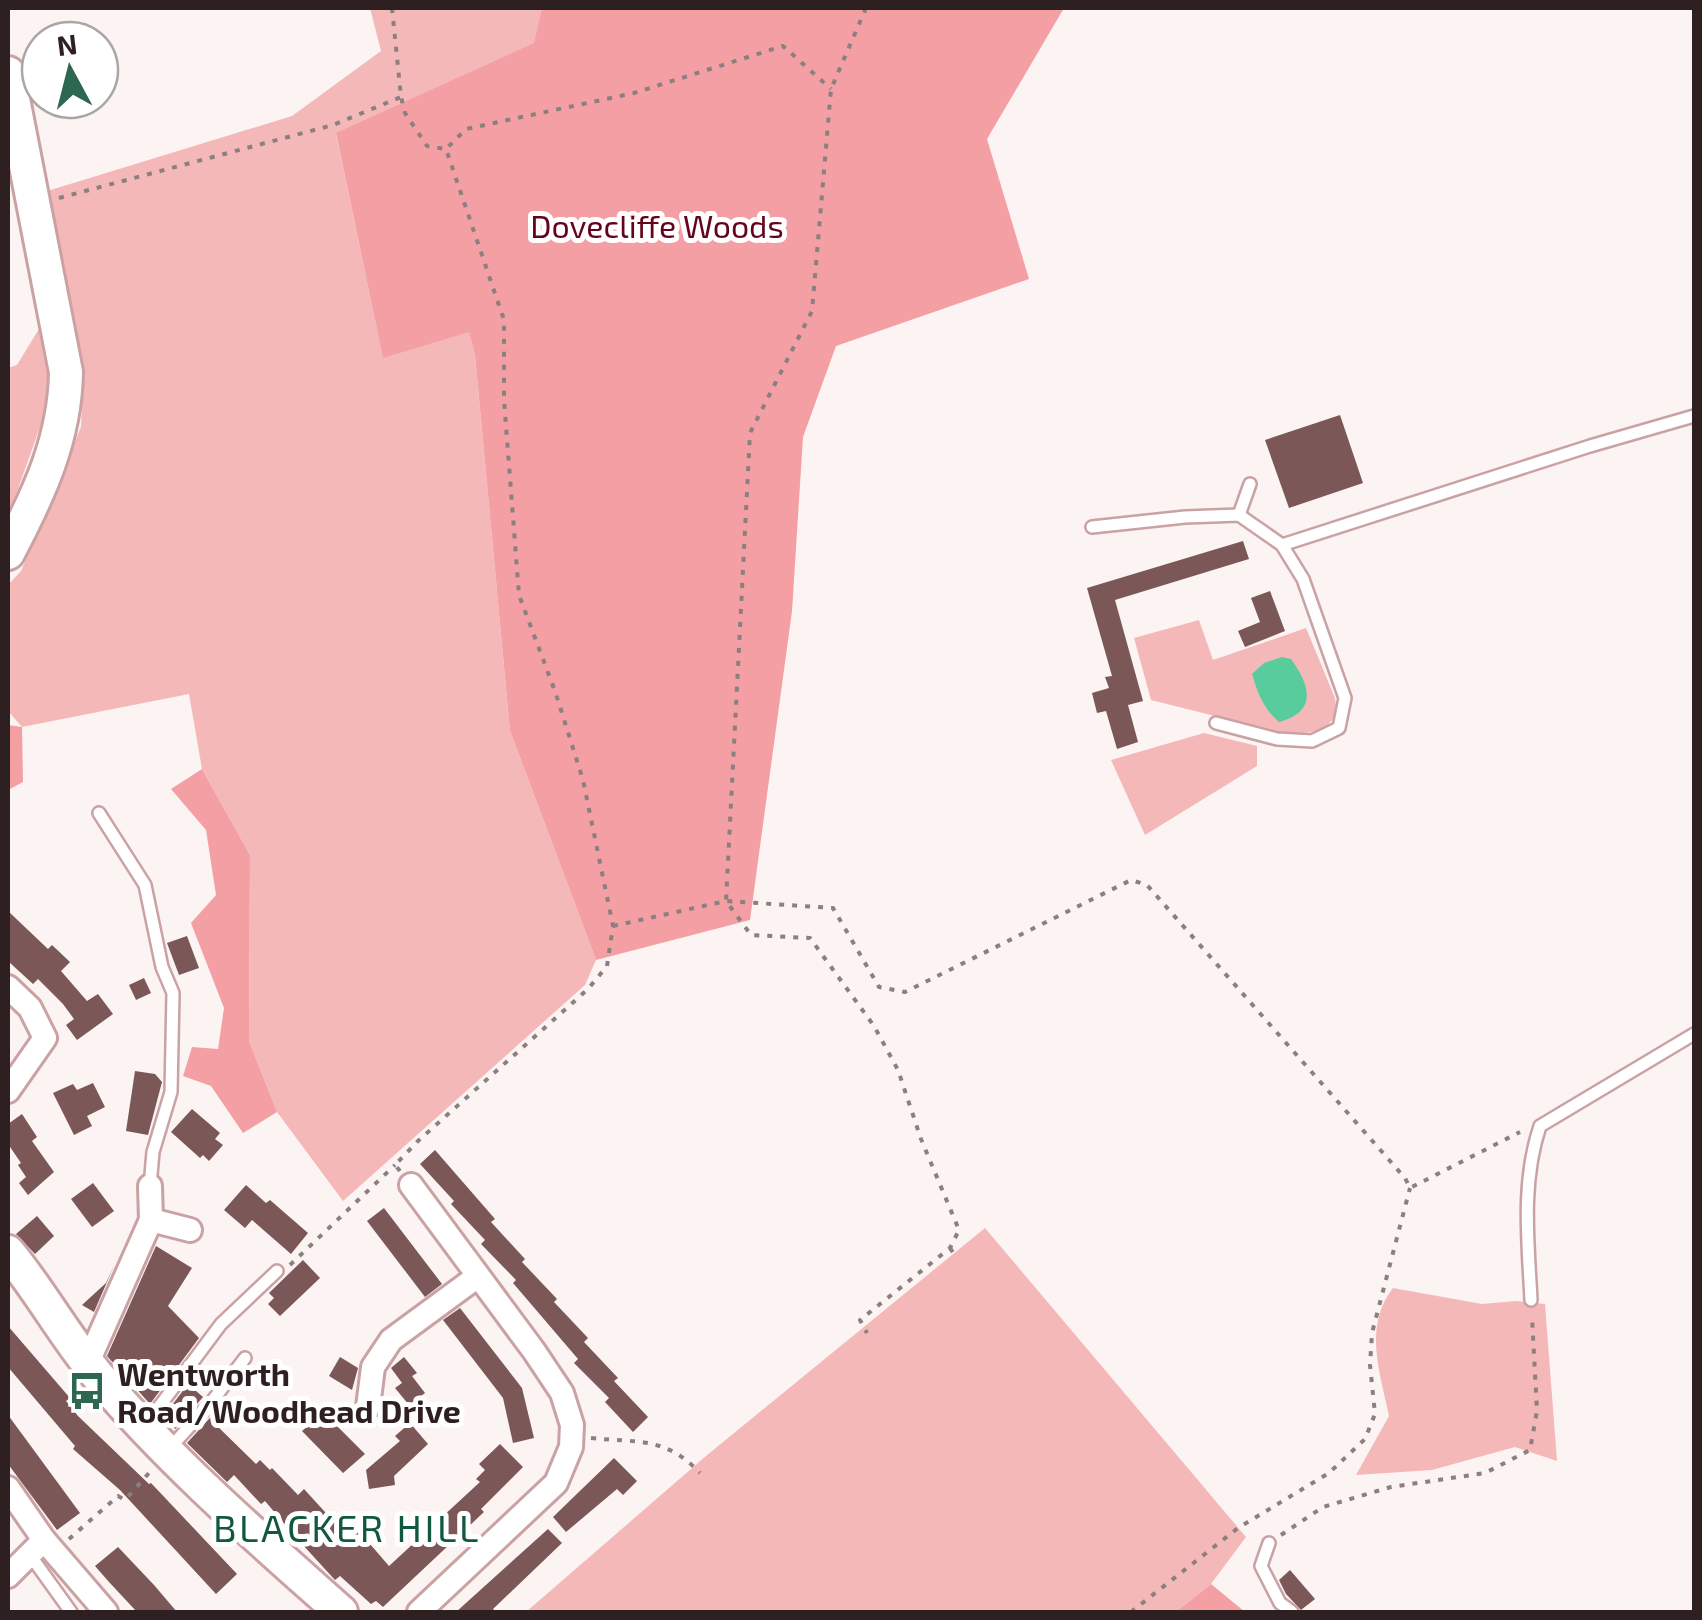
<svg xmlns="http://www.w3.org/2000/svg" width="1702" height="1620" font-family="'Exo 2',sans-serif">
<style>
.green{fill:#f5b8b9}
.forest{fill:#f49fa3}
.water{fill:#59cc9d}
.building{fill:#7b5758}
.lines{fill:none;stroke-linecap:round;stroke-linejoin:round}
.lane-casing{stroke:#caa2a3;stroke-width:16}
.street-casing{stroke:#caa2a3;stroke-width:28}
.secondary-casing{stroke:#caa2a3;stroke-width:38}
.path{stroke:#8b7f80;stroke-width:4;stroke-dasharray:5 8;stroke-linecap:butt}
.lane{stroke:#fff;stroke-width:11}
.street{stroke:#fff;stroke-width:22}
.secondary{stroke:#fff;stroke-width:32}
.labels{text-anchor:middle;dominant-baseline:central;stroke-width:10;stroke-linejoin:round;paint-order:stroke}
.park-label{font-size:32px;fill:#64041b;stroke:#fff}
.poi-label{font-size:32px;font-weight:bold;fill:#2e1f20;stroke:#fff;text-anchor:start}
.quarter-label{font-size:38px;letter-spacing:2.5px;fill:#12583f;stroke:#fff}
</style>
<rect width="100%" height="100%" fill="#fcf3f3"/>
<g class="green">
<polygon points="370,8 542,8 535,43 336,134 383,357 469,331 475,355 510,731 596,960 585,985 343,1201 277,1112 249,1041 250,855 202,769 189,694 22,727 8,711 8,585 21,571 81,427 83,376 44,192 292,116 381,51"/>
<polygon points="42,324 50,399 8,517 8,368 17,365"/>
<polygon points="1199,620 1213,660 1306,628 1335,698 1337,715 1323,730 1291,735 1151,700 1134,638"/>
<polygon points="1204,733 1257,746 1257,766 1145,835 1111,760"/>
<polygon points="985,1228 1246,1537 1211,1584 1176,1612 526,1612 706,1456"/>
<path d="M1393,1288L1482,1304L1516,1301L1545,1304L1557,1461L1515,1447L1432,1470L1356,1475L1389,1416C1380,1372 1363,1327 1393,1288Z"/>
</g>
<g class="forest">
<polygon points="542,8 1064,8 987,139 1029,279 836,346 803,437 792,611 750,920 596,960 510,731 475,355 469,332 383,358 336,133 534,43"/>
<polygon points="8,725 22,727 23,782 8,790"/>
<polygon points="202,769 250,855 249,1041 277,1112 243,1133 211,1086 183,1076 192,1047 218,1049 224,1008 191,923 216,895 206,830 171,789"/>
<polygon points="1211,1584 1245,1612 1176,1612"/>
</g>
<path class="water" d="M1282,657L1291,659C1310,685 1318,712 1279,722C1263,708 1258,694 1252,674L1264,663Z"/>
<g class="building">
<polygon points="1340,415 1363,483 1289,508 1265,440"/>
<polygon points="1243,541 1249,559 1115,600 1143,701 1128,705 1138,742 1117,749 1106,711 1097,713 1092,693 1109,688 1105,677 1112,676 1087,588"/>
<polygon points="1270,591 1285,631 1245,647 1238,631 1260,622 1251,598"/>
<polygon points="8,911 48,949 52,945 70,962 61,971 87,1001 98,994 113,1014 77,1040 66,1025 74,1019 63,1004 38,979 33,984 8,961"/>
<polygon points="187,936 199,968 179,975 167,943"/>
<polygon points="144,978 151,993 136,1000 129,985"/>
<polygon points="135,1071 155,1074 162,1082 148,1135 126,1131"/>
<polygon points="93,1083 105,1107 87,1116 92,1126 74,1135 53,1093 73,1084 77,1090"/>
<polygon points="192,1109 220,1133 215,1139 223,1145 209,1161 203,1155 200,1158 171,1132"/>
<polygon points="22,1114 37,1137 32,1141 54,1172 28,1195 19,1183 26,1177 18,1165 21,1163 8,1144 8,1124"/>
<polygon points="435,1150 495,1219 491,1222 525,1259 522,1262 557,1299 554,1302 588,1338 584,1342 618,1378 614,1381 648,1417 633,1432 605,1402 609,1398 574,1363 578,1359 513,1283 516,1280 481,1244 485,1240 451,1204 454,1201 420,1164"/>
<polygon points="93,1183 114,1211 92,1227 71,1199"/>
<polygon points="246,1185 266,1203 270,1200 308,1233 291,1254 252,1220 245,1228 224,1210"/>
<polygon points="384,1208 442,1284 425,1297 367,1221"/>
<polygon points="37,1216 54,1236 35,1254 16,1234"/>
<polygon points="156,1246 192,1268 168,1306 199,1338 150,1404 107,1356"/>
<polygon points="303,1260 320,1278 280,1316 268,1304 274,1298 269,1293"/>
<polygon points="114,1266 94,1312 82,1305 106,1283"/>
<polygon points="460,1308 522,1388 534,1438 513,1443 503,1398 443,1320"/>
<polygon points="8,1326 70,1398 66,1401 78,1416 149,1484 151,1483 237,1574 216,1594 120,1490 73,1449 75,1446 8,1367"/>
<polygon points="340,1357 358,1368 352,1390 329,1376"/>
<polygon points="404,1357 417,1373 412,1376 425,1393 409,1405 395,1388 402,1383 391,1368"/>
<polygon points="188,1384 203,1397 175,1429 163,1417"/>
<polygon points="218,1409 223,1414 213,1422 256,1464 260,1460 270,1470 272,1468 298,1495 304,1489 335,1523 344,1514 389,1566 480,1482 476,1479 485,1470 479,1464 500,1444 523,1467 481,1509 484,1512 383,1607 376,1601 371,1604 340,1576 335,1580 302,1544 299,1547 283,1533 288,1528 265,1501 261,1504 234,1475 227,1482 187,1443"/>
<polygon points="8,1415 80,1513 57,1530 8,1464"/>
<polygon points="319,1417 324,1423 329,1418 365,1454 343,1473 302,1431"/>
<polygon points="410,1423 428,1444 394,1476 395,1485 369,1489 366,1470 400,1441 395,1436"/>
<polygon points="614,1458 637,1481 623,1495 617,1489 566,1532 553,1517"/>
<polygon points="548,1529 562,1543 493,1609 496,1612 456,1612"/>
<polygon points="118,1547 154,1585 177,1612 137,1612 109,1582 95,1566"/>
<polygon points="1290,1570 1315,1599 1301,1610 1286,1594 1279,1580"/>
</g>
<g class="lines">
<g class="lane-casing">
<g id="lane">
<polyline points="1239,515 1250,484"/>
<polyline points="1092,527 1185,517 1239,515 1282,545"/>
<polyline points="1216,723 1277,739 1312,741 1339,728 1345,698 1303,579 1282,545 1590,446 1694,416"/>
<polyline points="99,813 145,885 162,967 173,993 171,1092 153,1152 150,1186"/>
<path d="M1531,1300C1528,1241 1521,1183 1540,1126L1694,1034"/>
<polyline points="147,1423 221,1324 277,1271"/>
<polyline points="168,1450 210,1404 245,1358"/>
<polyline points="1269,1543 1261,1566 1280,1603 1292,1612"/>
<polyline points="30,1555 71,1612"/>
</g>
</g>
<g class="street-casing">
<g id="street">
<polyline points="8,987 30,1008 45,1038 8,1091"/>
<polyline points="411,1185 534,1351 562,1393 572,1425 571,1447 556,1483 419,1612"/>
<polyline points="151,1220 190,1230"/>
<polyline points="88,1362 151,1220 150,1186"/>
<polyline points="368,1407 373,1367 391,1340 478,1276"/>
<polyline points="8,1488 44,1540 106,1612"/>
<polyline points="8,1576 44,1540"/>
</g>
</g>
<g class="secondary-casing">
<g id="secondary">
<path d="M8,73L66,372C65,439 39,494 8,553"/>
<path d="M8,1252C41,1292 65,1337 98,1376C171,1463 257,1537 341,1612"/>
</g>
</g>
<g class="path">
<polyline points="392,8 401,97 405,113 427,146 446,149"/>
<polyline points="866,8 831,89 812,311 750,433 726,901 751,935 810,938 874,1026 898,1070 921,1139 959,1230 950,1248 860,1320 867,1333"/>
<polyline points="59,198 333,125 401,97"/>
<polyline points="613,926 726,901 833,908 879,987 905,992 1131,880 1147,885 1405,1178 1410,1188 1520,1132"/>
<polyline points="400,1171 395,1165 418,1141 588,989 607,966 613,926 583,780 556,694 519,595 504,400 504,320 446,149 466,129 634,93 783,46 831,89"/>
<polyline points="950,1248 956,1257"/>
<polyline points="290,1265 395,1165"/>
<path d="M591,1438C638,1443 665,1436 700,1473"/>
<polyline points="1281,1535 1323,1507 1391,1487 1485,1473 1530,1450 1537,1411 1532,1317"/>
<polyline points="69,1539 118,1496 125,1500 149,1473"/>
<polyline points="1131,1612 1238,1528 1329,1473 1365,1439 1375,1414 1370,1365 1372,1333 1410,1188"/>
</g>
<use href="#lane" class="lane"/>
<use href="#street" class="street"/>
<use href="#secondary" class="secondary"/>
</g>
<defs>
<g id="bus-bare" transform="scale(3)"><path d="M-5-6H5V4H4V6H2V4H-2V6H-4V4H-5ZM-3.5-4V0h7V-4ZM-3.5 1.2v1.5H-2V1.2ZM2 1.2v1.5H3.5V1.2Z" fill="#2e674f" stroke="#fff" stroke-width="2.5" paint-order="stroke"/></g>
</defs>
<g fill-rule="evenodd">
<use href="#bus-bare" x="87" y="1391"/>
</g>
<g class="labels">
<g class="park-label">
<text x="657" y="225">Dovecliffe Woods</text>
</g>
<g class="poi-label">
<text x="117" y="1373">Wentworth<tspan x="117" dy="37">Road/Woodhead Drive</tspan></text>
</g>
<g class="quarter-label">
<text x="347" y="1527">BLACKER HILL</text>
</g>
</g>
<rect width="1702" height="1620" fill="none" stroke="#2e1f20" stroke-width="20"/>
<g transform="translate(70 70) rotate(353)"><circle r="48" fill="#ffffff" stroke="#aba5a6" stroke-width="2.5"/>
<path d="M0-8L18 38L0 25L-18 38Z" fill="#2e674f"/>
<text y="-15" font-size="28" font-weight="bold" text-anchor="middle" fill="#2e1f20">N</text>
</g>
</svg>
